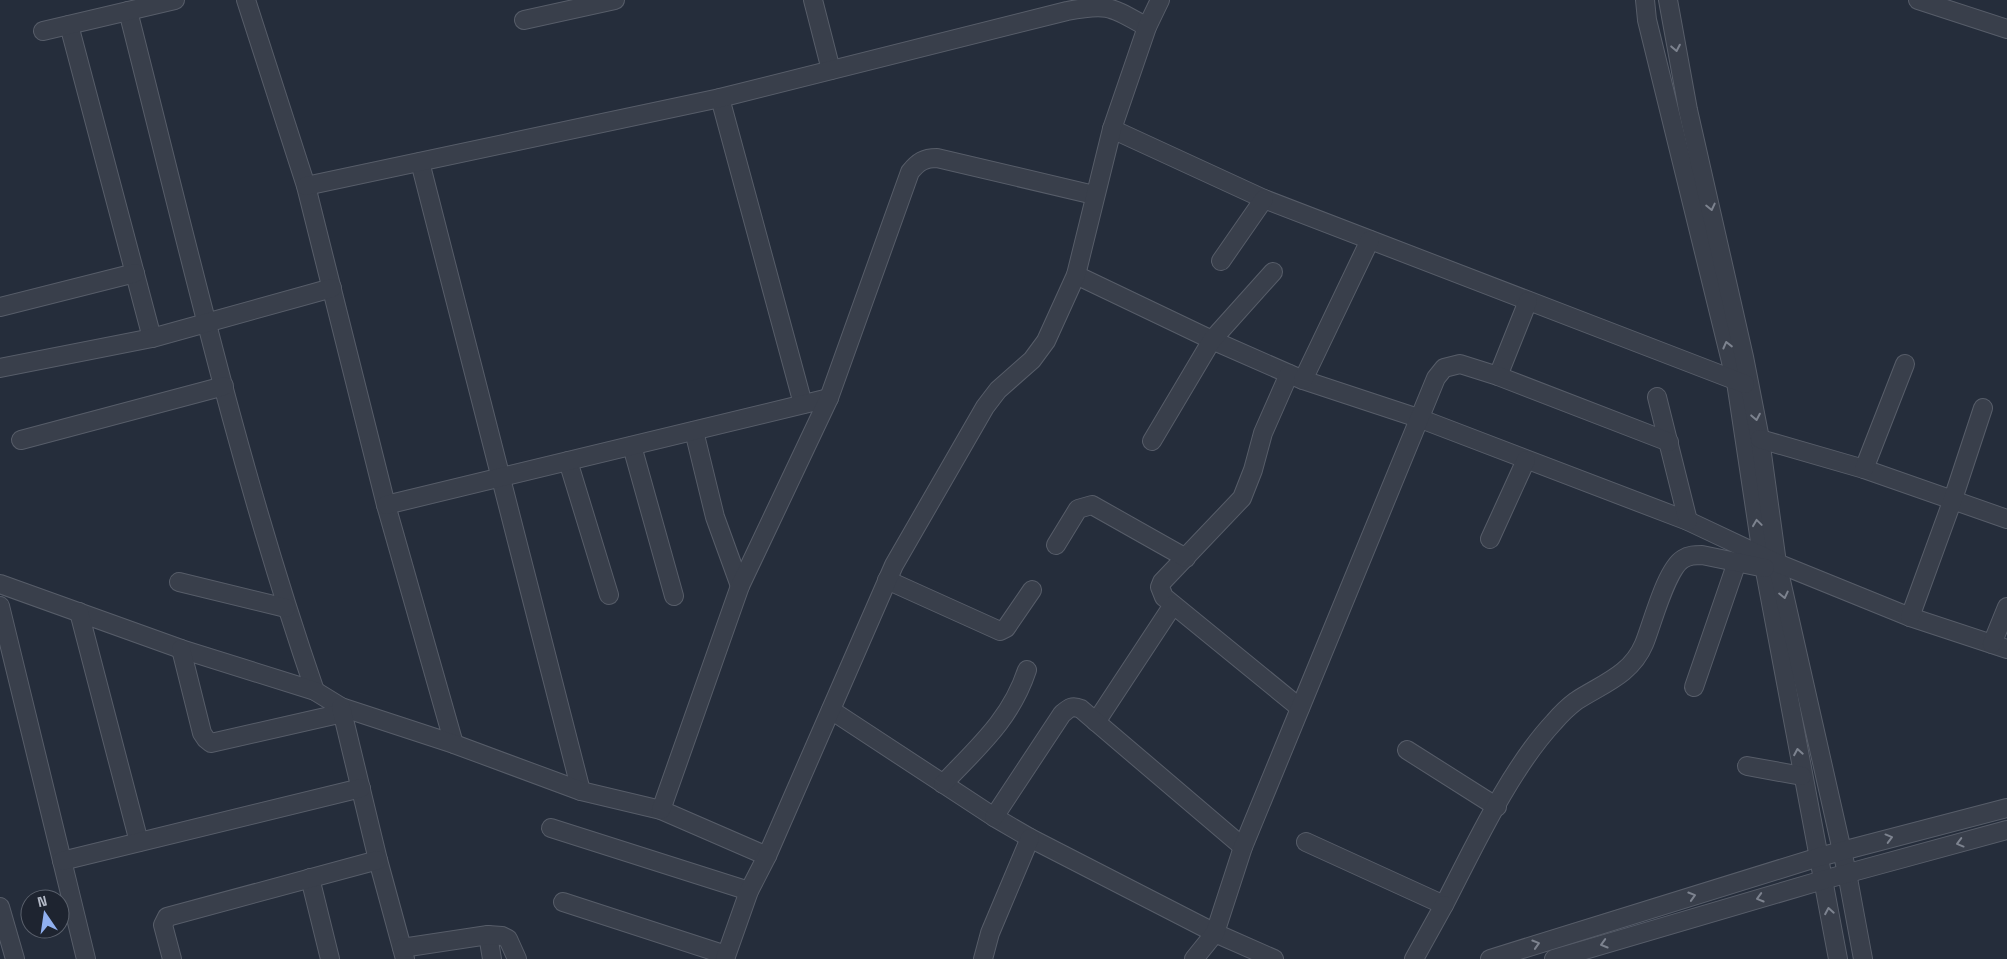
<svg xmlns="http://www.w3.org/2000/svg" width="2007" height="959" font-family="'Space Grotesk',sans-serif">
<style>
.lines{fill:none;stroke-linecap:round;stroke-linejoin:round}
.minor-casing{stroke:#575d69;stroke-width:20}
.minor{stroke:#393f4b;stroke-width:18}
.oneway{stroke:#7d838f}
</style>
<rect width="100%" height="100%" fill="#252d3b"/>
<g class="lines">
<g class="minor-casing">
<g id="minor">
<polyline points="246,0 306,186 386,505 454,744"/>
<polyline points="813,0 831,70"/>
<polyline points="1645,0 1647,20 1736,382 1762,555 1838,959"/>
<polyline points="1668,0 1688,110 1744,357 1760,439 1777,563 1847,873 1863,959"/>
<polyline points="1918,0 2007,29"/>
<path d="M128,11C186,239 238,468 315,691"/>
<polyline points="524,20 615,0"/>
<polyline points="69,25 152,338"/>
<polyline points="43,31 175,0"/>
<polyline points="720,98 803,404"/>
<polyline points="1112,129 1264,199 1745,384"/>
<polyline points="420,162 581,791"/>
<path d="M306,186L720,98L1067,11C1109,3 1111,7 1147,27"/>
<polyline points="1221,261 1264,199"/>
<polyline points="1076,275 1212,340 1303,380 1421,419 1688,521 1777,563 1910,617 2007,649"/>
<polyline points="0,307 135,273"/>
<polyline points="0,368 152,338 332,288"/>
<polyline points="1289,374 1263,433 1253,470 1242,498 1162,582 1160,587 1164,597 1300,708"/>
<polyline points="1498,376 1528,301"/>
<polyline points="1303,380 1370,240"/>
<polyline points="1657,397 1688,521"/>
<polyline points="694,431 715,517 740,586"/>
<polyline points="1760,439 1864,469 2007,519"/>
<polyline points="21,440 224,386"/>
<polyline points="1152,441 1212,340 1273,272"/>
<polyline points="632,446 674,596"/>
<polyline points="568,461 609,595"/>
<polyline points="1864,469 1905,364"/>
<polyline points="386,505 829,398"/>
<polyline points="1490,539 1526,460"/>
<polyline points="1056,545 1078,509 1092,505 1186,558"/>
<polyline points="887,580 1000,631 1006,628 1032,590"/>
<polyline points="179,582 286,608"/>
<polyline points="0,584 181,649 315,691 341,707 454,744 581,791 661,810 767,856"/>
<polyline points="0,606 86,959"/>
<polyline points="79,612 139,842"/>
<polyline points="1910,617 1953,499 1983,408"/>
<polyline points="1992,644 2007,607"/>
<polyline points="181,649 202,733 206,739 211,743 343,713"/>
<polyline points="1694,687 1737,562"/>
<polyline points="341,707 378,860 405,959"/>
<polyline points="831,710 994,817 1030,838 1215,933 1274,959"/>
<polyline points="1096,722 1173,605"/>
<polyline points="1407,750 1497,807"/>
<polyline points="1747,766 1802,776"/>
<path d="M943,784C978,747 1011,719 1027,670"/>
<path d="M661,810L740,586L829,398L910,172C918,162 924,158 937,158L1094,195"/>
<path d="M994,817L1062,714C1069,708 1072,705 1081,709L1243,847"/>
<polyline points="551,828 749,891"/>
<path d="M1306,842L1444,905C1474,847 1510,769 1554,722C1560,715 1568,707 1576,701C1602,684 1631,675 1644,644C1652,625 1666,569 1683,559C1689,555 1695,555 1702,555L1765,568"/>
<polyline points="62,861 361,788"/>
<polyline points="310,878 330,959"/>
<polyline points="563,902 726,955"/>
<polyline points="0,907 15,959"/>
<polyline points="488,935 492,959"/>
<polyline points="402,948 488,935 502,936 508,939 517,959"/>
<polyline points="172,959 163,925 167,917 378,860"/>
<polyline points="725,959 749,891 767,856 894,565 985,407 998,390 1032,360 1046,341 1076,275 1112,129 1147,27 1160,0"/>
<polyline points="983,959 990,933 1030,838"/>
<polyline points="1194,959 1215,933 1243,847 1436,378 1444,368 1460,364 1498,376 1669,442"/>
<polyline points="1414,959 1444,905"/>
<polyline points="1490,959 1819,857 2007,808"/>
<polyline points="1554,959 1823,880 2007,830"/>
</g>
</g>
<use href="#minor" class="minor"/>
</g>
<defs><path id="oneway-chevron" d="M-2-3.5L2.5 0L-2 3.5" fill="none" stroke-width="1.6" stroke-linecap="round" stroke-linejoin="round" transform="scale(1.25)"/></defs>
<g class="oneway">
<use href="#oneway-chevron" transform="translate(1676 48) rotate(79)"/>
<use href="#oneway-chevron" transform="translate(1711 207) rotate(77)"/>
<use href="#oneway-chevron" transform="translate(1727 345) rotate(-104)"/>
<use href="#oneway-chevron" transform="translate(1756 417) rotate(79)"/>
<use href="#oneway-chevron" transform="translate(1757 523) rotate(-98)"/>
<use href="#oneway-chevron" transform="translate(1784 595) rotate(77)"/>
<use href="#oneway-chevron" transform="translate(1798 752) rotate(-100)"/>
<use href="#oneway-chevron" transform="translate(1889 838) rotate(-15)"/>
<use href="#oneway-chevron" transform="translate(1960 843) rotate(165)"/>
<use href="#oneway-chevron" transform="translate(1692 896) rotate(-17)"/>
<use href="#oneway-chevron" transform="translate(1760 898) rotate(164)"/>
<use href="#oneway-chevron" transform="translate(1829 911) rotate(-100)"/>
<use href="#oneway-chevron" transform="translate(1536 944) rotate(-17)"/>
<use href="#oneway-chevron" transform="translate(1604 944) rotate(164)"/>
</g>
<g transform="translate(45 914) rotate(347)"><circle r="24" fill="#1e2430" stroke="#5a606c"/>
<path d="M0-4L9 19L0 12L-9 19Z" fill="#90b0f0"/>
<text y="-8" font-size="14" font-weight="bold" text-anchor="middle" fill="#b4bac7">N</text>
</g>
</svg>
